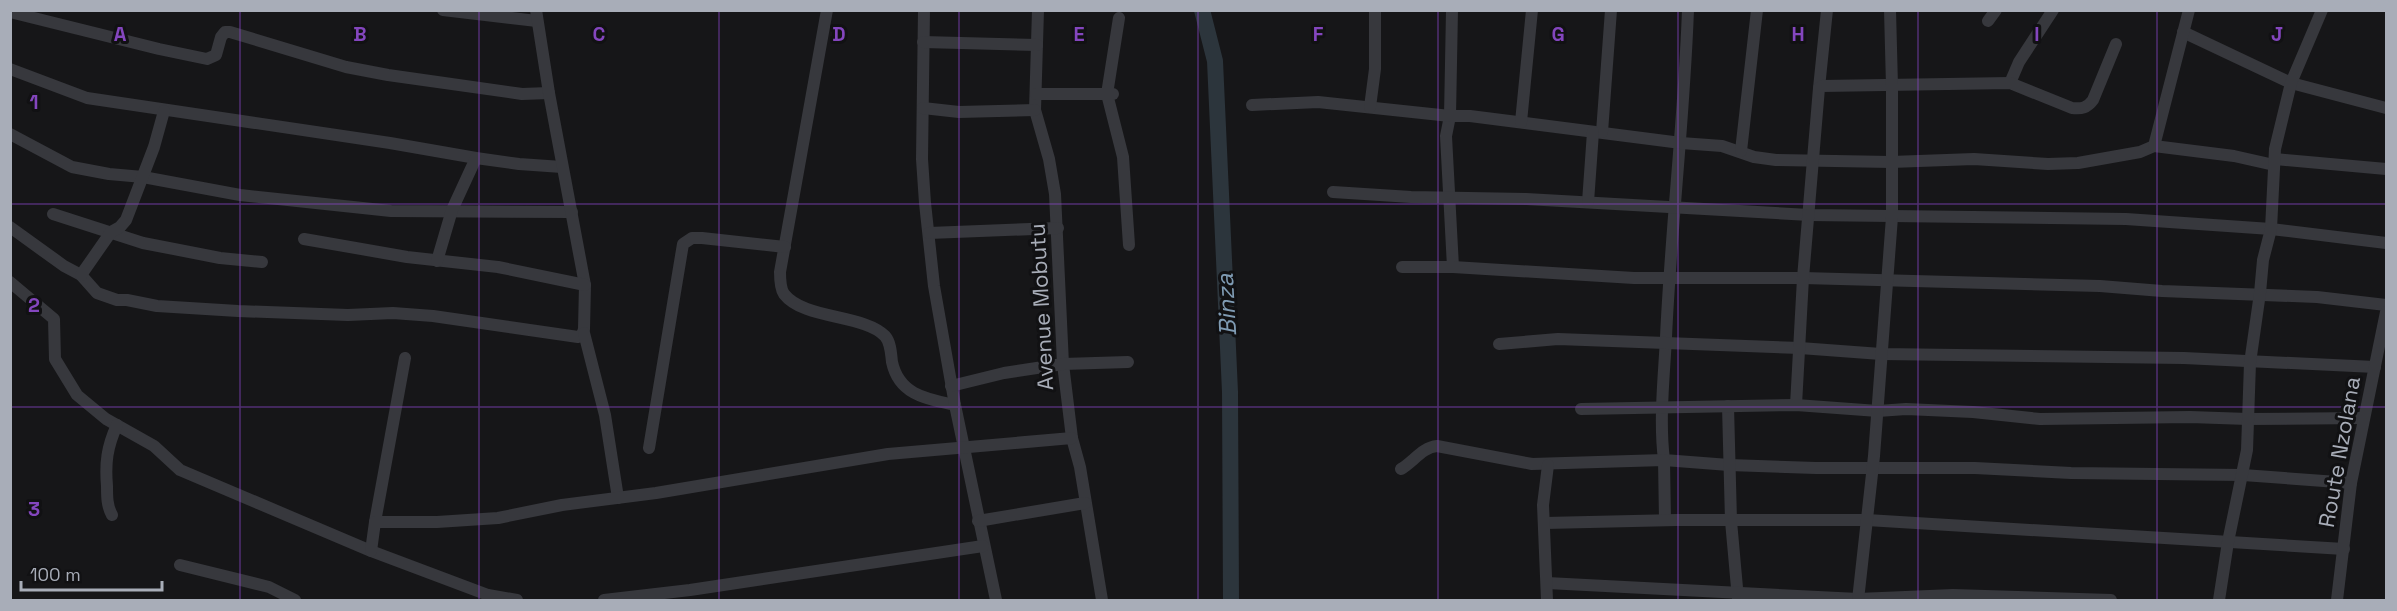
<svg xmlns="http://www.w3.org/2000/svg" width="2397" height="611" font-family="'Space Grotesk',sans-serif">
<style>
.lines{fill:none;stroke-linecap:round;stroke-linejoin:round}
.river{stroke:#2c353c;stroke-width:16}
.street{stroke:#37383d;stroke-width:12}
.grid{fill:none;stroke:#8446be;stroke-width:1.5;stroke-opacity:0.55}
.labels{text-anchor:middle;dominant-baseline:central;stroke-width:6;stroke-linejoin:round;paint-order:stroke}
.street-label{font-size:22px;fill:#a8adb8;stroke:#111113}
.water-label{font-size:24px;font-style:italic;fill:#7f9bb3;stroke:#111113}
.grid-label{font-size:20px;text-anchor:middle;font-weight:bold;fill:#8446be;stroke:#111113;stroke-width:6;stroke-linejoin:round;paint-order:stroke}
</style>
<rect width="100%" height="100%" fill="#161618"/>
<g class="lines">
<polyline class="river" points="1202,10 1215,61 1230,392 1231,600"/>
<g class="street">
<polyline points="443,10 537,21"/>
<path d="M827,10L780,272C780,279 780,288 784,294C804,320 864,314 885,336C891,343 891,354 892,362C899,395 927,399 955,405"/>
<polyline points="924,10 922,159 925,203 934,286 955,405 996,600"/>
<polyline points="1038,10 1035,110 1049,159 1055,194 1063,364 1072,438 1080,467 1102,600"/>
<polyline points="1452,10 1450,116 1446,136 1453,267"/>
<path d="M1688,10C1684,120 1671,228 1666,337C1664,378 1659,419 1664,460L1729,465L1816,468H1975L2071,473L2243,475L2351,483"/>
<polyline points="10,12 159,49 207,59 216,55 221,37 225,32 230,32 346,67 388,75 522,94 549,93"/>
<polyline points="1119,18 1107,94 1123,157 1129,245"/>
<polyline points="1988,21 1996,10"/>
<polyline points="2183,32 2291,83 2386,108"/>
<polyline points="923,42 1037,45"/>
<polyline points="10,69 87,98 390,143 476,158 519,164 562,167"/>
<polyline points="2010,83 2019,62 2053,10"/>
<polyline points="1819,88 1827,10"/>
<polyline points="1036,94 1113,94"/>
<polyline points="1252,105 1318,102 1450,116 1470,116 1681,143 1722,146 1754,157 1776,160 1891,162 1974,159 2048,164 2078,163 2140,152 2154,146 2234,156 2274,165"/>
<polyline points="1370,107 1375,69 1375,10"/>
<polyline points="923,108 959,112 1035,110"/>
<polyline points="1521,122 1532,10"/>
<polyline points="1602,132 1611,10"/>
<polyline points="10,134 72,167 109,174 143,177 240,195 391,211 572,212"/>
<polyline points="2154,146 2189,10"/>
<polyline points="1741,151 1757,10"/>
<polyline points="2275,159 2386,169"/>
<polyline points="1333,192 1411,197 1526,199 1809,215 2126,219 2271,229 2386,243"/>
<polyline points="1588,202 1593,132"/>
<polyline points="53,214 143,243 220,258 262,262"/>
<polyline points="10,227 64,266 81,275 97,293 117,300 127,300 157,306 238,311 348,315 393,313 433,316 578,337 582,336 584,329 585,285 549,93 536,10"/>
<polyline points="929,233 1058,228"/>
<polyline points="304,239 407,257 498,267 585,285"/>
<polyline points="437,261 452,210 476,158"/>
<polyline points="1402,267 1453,267 1634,278 1803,278 2100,286 2162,291 2317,297 2386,305"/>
<polyline points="81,275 111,232 120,227 126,220 154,147 164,111"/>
<polyline points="10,282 54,319 55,359 77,395 106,419 154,446 180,470 371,551 488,595 517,600"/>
<polyline points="584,333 605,415 618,498"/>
<polyline points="1499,344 1558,339 1800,348 1881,354 2184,358 2375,367"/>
<polyline points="951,386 1004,373 1063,364 1128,362"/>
<path d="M1796,405L1803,278L1819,88L1822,86L2010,83L2072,108C2082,109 2087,108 2093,100L2116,44"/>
<polyline points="1728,406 1731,521 1738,599"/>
<polyline points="1581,409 1796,405 1878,411 1906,409 1973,412 2040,419 2190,417 2248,419 2363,418"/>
<polyline points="649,448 683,244 692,238 702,238 785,247"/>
<path d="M1401,469C1413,462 1423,447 1437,446L1532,464L1664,460L1665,520"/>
<path d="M112,515C107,506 107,497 107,486C105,463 107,447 117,425"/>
<polyline points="978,521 1085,503"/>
<polyline points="375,522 405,358"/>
<polyline points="1545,523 1677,520 1867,520 2344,549"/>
<polyline points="371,551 375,522 437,522 498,518 562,505 656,493 888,454 1072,438"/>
<polyline points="180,565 269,587 295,600"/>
<polyline points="1547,583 1858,599 1953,595 2111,600"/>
<polyline points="604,600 690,590 983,546"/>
<polyline points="1547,600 1543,505 1548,465"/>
<polyline points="1858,600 1874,456 1892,217 1892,86 1890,10"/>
<polyline points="2219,600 2228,542 2247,450 2250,363 2260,293 2263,260 2271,229 2275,149 2291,83 2322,10"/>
<polyline points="2337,600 2351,483 2386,312"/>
</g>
</g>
<path class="grid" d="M240,10V600M479,10V600M719,10V600M959,10V600M1198,10V600M1438,10V600M1678,10V600M1918,10V600M2157,10V600M10,204H2386M10,407H2386"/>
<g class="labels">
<g class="street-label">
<text transform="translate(1041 307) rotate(-93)">Avenue Mobutu</text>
<text transform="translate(2339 452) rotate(-80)">Route Nzolana</text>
</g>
<g class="water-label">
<text transform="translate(1226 305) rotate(-93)">Binza</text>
</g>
</g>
<g class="grid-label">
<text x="120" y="41">A</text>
<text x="360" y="41">B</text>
<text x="599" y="41">C</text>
<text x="839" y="41">D</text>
<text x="1079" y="41">E</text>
<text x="1318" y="41">F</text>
<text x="1558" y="41">G</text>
<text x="1798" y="41">H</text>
<text x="2037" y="41">I</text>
<text x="2277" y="41">J</text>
<text x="34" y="109">1</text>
<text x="34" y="312">2</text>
<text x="34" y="516">3</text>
</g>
<rect width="2397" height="611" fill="none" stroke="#a8adb8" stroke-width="24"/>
<path d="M21 581v9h141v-9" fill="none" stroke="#a8adb8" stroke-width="3"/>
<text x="30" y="581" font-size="18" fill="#a8adb8" stroke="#111113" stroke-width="4.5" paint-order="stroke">100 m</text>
</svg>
